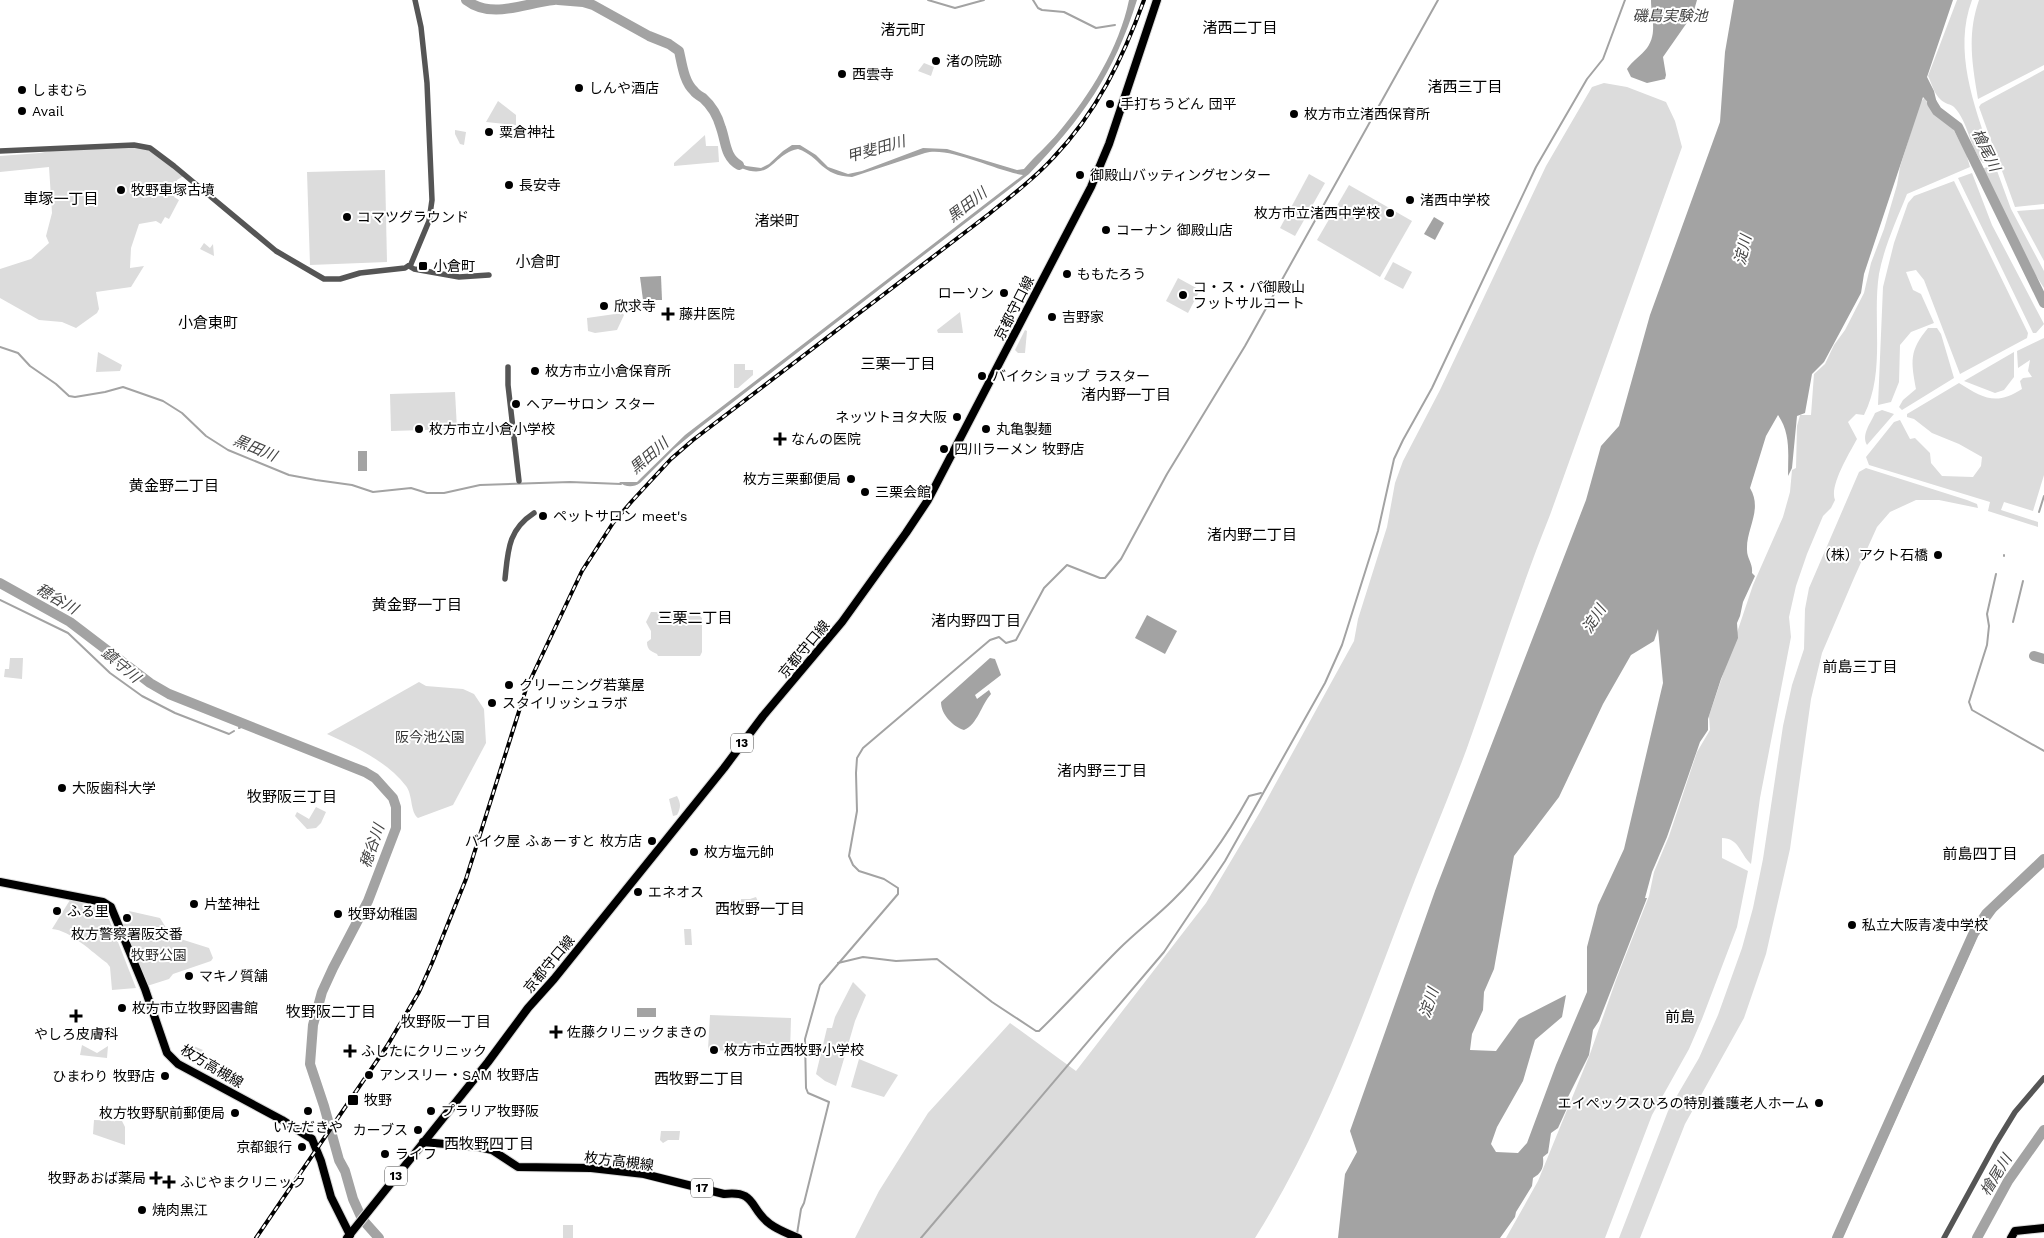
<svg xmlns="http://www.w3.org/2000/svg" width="2044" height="1238" font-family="'Work Sans','Noto Sans JP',sans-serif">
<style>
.green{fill:#dcdcdc}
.water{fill:#a3a3a3;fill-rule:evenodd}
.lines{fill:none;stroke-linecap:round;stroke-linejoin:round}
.stream{stroke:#a3a3a3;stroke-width:2}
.river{stroke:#a3a3a3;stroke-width:10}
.major-casing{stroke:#dbdbdb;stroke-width:10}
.minor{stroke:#555;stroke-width:5.5}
.major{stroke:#000;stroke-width:8}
.rail-casing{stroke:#000;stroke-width:4}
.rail{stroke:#fff;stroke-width:2;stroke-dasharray:5.5;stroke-linecap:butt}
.poi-dot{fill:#000;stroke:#fff;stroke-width:2}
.labels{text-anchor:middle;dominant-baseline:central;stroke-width:4;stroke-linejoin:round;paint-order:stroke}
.shield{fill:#fff;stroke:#4c4c4c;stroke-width:1}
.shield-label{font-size:12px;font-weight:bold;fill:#000}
.poi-label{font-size:14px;fill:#000;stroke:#fff;text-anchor:start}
.street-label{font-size:14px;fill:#000;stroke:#fff}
.park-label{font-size:14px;fill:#333;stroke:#fff}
.water-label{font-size:15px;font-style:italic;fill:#444;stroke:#fff}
.neighbourhood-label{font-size:15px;fill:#000;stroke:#fff}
</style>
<rect width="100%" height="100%" fill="#fff"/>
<g class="green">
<path d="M1957,0H1972C1953,50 1974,105 1990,152L1991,159L1983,163C1969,147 1969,123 1954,107C1951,104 1945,104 1941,100C1934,94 1932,84 1928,76Z"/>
<path d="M1979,0H2044V65L1978,99C1972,63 1967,35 1979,0Z"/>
<polygon points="924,63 934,67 931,76 918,71"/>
<polygon points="2044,70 2044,204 2015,207 1979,107 1981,104"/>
<path d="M1604,83L1627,87L1666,102L1675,121L1682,147L1550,515C1519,592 1495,670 1467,748C1446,805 1422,860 1401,916C1359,1027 1318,1138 1255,1238H855L879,1191L928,1113L1010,1023L1076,1071L1206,903L1260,812L1354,641L1358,619L1387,527L1395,483L1403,461L1440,390L1546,166L1592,87Z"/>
<path d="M1924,98L1934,111L1952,127L1966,153L1970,167L1907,194C1897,219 1884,247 1879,274C1872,320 1886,372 1864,415L1856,414L1848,422L1857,439C1850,452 1829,486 1835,500L1831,508L1823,516L1807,554L1796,586L1789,617L1791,637L1760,798L1751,864C1740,854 1739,838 1722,838V858L1748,871L1737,927L1702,1019L1689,1049L1652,1115L1605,1238H1506L1538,1181L1590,1054L1616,980L1649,896L1654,872L1669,836L1697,752L1710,730L1709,716L1753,585L1783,517L1790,492L1792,470L1796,468L1797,426L1800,415H1811L1814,374L1825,364L1834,345L1845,330L1864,293L1871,263L1884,229L1897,185L1900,167L1920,103Z"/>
<polygon points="498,101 516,115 516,125 486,122"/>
<polygon points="455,130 466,132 464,145 460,144 455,134"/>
<polygon points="705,135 706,146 718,146 719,162 674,166 674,163"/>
<polygon points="140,146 150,148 185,175 177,180 176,193 174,197 179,200 169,219 165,217 161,224 156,221 139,224 131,248 130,268 144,266 131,287 96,292 99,309 97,313 76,328 62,322 39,320 0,298 0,269 31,259 49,243 46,236 52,213 49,167 0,172 0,156 40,153 65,148"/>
<polygon points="1992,165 1996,168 2011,209 2044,271 2044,288 2029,265 1982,169"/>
<polygon points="385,170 387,262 310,265 307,172"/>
<polygon points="1972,173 1992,225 2044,324 2036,333 2033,333 1958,178"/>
<polygon points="1309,174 1325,183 1295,236 1280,228"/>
<polygon points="1954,181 2028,333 2027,338 1960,374 1924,280 1916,270 1906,272 1913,290 1921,294 1934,323 1911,332 1900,345 1899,382 1891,402 1878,405 1883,287 1894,243 1908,203 1914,196"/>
<polygon points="1349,185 1412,221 1380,277 1317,240"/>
<polygon points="2044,209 2044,261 2017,211"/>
<polygon points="204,243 210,248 213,244 214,256 200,249"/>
<polygon points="1393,262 1412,272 1403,289 1384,279"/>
<polygon points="1178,278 1200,290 1188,313 1166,301"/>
<polygon points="960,312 963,333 938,333 937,330"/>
<polygon points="622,313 624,315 617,330 595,333 588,331 587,318"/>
<path d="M1928,328H1937L1941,334L1954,378L1902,410L1899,407L1903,400L1916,389C1911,361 1909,351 1928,328Z"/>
<polygon points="1025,330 1027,331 1025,353 1018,353 1015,350"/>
<path d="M2044,338V475L2033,511L2004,502L2001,510L2038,522V527L1988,511L1990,502L1869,465L1866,457L1894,422L1900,420L1910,439L1915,438L1930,453L1931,463L1942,476L1973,477L1981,466L1982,457L1959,444L1932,433L1914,419L1907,417V414L1959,383C1983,398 1996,406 2022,389L2020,381L2023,378L2032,377L2028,371L2030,360L2018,368L2017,351Z"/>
<polygon points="98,352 122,365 120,371 96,372"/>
<polygon points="2014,352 2014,377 2004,390 1995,393 1964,381"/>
<polygon points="734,364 745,364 745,370 753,370 753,375 738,388 734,388"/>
<polygon points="455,392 457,429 391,431 390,394"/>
<path d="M1882,410L1894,414L1867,445C1861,434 1871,423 1875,413Z"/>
<polygon points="1866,468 1967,500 1977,504 1978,508 1939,500 1916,500 1890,512 1877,527 1854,578 1822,653 1811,699 1790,849 1766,954 1744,1018 1685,1124 1640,1238 1619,1238 1668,1111 1699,1058 1718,1015 1742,948 1753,908 1763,859 1783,726 1792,685 1804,649 1805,609 1809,588 1859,472"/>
<path d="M651,612L697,613L702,618V652L700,656H658L657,654C651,651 647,650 647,642L651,639V631L646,622Z"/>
<polygon points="10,658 23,658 22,679 4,677 5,669 9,669"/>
<path d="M419,682L426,686L463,689L474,694L484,709L486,743L453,805L418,818C410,812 413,795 406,786C387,761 355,747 327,734Z"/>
<path d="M677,796C681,804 681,807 677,815L673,816L669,799Z"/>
<polygon points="316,807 326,812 321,823 316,828 307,829 295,816 297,812 309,819"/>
<polygon points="756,897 760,906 741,905 741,899 750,899"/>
<path d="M70,900L101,908L107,914L136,988L112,990L110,967L107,963C93,953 70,930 52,929Z"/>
<polygon points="129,911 160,918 171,936 209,948 213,958 211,961 173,974 169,979 147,986 123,924 132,921"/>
<polygon points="684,929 691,929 692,945 685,945"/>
<polygon points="853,982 866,995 855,1021 836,1086 825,1081 816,1074 827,1028 832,1028 835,1017"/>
<polygon points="710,1015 791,1018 790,1053 708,1050"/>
<polygon points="189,1044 203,1050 201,1057 190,1052"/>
<polygon points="82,1045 97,1053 108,1046 107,1058 80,1055"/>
<polygon points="859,1059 898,1075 884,1097 851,1087"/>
<polygon points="94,1120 122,1121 125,1127 125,1145 93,1134"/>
<polygon points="661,1131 680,1131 679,1140 668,1140 663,1143 660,1140"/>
<rect x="563" y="1225" width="10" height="13"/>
</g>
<g class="water">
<path d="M1129,0H1137C1114,74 1082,119 1029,174L697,430L674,449L640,483C633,488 625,487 619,482H637L685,435L1023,175C996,171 949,146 925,153L852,177C821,176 821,157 798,149C772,154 773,181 741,168C734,165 729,162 726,155L746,166L761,168L769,164L783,151L792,145H800L816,155L828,167L848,174L862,171L923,148L947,149L1017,170L1024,169C1035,156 1048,145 1058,133C1090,95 1119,48 1129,0Z"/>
<path d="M1651,0H1697L1693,14L1663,57L1666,75L1665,79L1647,83L1631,77L1627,69C1632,61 1641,56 1647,48C1658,33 1651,17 1651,0Z"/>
<path d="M1734,0H1953L1927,77L1934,91L1940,116L1923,97L1864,274L1861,293L1824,362L1812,374L1805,413L1797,416L1792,468L1788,476C1788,454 1791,434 1778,415L1766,436L1750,488C1763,510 1746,528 1747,550C1747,559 1753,563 1752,573L1755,576L1743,602L1740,616L1737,623L1738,638L1721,679L1708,719V730L1700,742L1667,837L1652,872L1645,898H1647L1599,1021L1593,1030L1589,1055L1568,1097V1106L1558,1128L1551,1133L1548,1153L1543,1157C1544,1167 1542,1173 1533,1178L1532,1186L1516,1212L1515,1217L1500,1238H1338L1345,1174L1357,1152L1350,1131L1435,891L1586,500L1601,446L1619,426L1650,315L1720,122L1725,52ZM1658,629L1663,683L1624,849L1598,905L1587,947V992L1556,1065L1527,1143L1518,1153L1496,1152L1491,1144L1497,1127L1523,1081L1535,1040L1562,1017L1566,995L1519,1019L1496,1051L1470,1050L1472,1034L1483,1010L1484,992L1494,969L1514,856L1559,797L1603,704L1631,655L1654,641Z"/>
<polygon points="1434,217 1444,223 1435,240 1424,234"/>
<polygon points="661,276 662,300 643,300 640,277"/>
<rect x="358" y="451" width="9" height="20"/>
<polygon points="1147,615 1177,631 1165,654 1135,638"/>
<path d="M990,658L995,659L1001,675L975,695L977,699L989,690L991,694C981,705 978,724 964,730C952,726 941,714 941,702Z"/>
<rect x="637" y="1008" width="19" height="9"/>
</g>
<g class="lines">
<g class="stream">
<polyline points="928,0 955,8 984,0"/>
<polyline points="1033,0 1038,8 1042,10 1064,12 1096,28 1115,25"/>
<polyline points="0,347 18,353 30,366 56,384 69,396 75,397 105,392 123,387 163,401 182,413 206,436 228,450 289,475 316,480 352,485 373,492 411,488 427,493 444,493 480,485 570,482 621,484"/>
<polyline points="2039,512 2044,496"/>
<polyline points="2004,556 2004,555"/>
<polyline points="1996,574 1987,614 1989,626 1987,645 1969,702 1972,710 2044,751"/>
<polyline points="0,600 68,633 110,673 142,696 175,713 229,734 234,731"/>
<polyline points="2013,622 2023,581"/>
<polyline points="239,728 245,725"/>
<path d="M838,963L863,957L896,961L937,959L992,1002L1036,1031H1039C1067,1004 1092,976 1119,949C1136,932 1156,917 1173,900C1204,870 1228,834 1249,796L1261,793"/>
<polyline points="797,1234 801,1209 804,1203 829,1102 808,1093 806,1088 805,1039 820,985 898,894 898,888 884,879 859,871 853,865 849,856 857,811 856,773 857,758 863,748 990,640 999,637 1006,643 1016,640 1044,588 1067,565 1100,578 1105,578 1121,559 1167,474 1245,346 1438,0"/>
<polyline points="921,1238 1164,952 1225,861 1325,683 1342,645 1378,531 1394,459 1403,440 1432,388 1536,167 1587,79 1603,59 1625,0"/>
<polyline points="1842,1238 1977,936 1996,910 2044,866"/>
</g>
<g class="river">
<path d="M466,0C492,20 524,3 554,0"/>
<path d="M558,0L583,2L593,5L649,36L669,44L679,51C682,64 684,82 694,91C696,94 700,96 703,98C712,106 718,117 721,128C726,142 725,157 739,165"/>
<polyline points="1932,103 1937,111 1958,127 2044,303"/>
<polyline points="0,583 70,622 150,683 169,694 365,772 375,778 393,798 396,807 396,828 368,901 333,968 322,992 313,1025 310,1064 324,1106 339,1160 345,1171 353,1199 362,1219 379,1238"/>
<polyline points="2034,656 2044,659"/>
<polyline points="1837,1238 1974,932 1986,914 2044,859"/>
<polyline points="1977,1238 2008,1181 2044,1130"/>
</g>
<g class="major-casing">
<g id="major">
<polyline points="0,882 103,902 111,907 145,989 167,1053 178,1064 282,1120 312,1139 321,1161 331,1197 350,1235"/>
<path d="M423,1142L479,1147L492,1150L518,1167L591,1168L644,1174L724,1194C757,1190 749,1209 770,1224C778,1230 789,1234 798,1238"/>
<polyline points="347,1238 488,1062 528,1008 554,979 724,768 763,716 842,622 906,533 928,500 1091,187 1109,144 1157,0"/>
<polyline points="2011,1238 2015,1231 2044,1228"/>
</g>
</g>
<g class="minor">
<polyline points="0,151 134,145 150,148 174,166 276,251 324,279 340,279 360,273 405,268 411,264 429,221 432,200 427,83 421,27 415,0"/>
<polyline points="409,266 414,269 459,277 489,275"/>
<polyline points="508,367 508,385 519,481"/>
<path d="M505,579C508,550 508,530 534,513"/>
<polyline points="1944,1238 1996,1143 2015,1112 2044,1078"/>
</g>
<use href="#major" class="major"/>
<g class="rail-casing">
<path id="rail" d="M256,1238L387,1046L419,992L432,963L466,879L526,689L582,571L613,523L632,501L671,459L693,440L989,214C1011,196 1034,179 1053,158C1097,112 1123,58 1144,0"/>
</g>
<use href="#rail" class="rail"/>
</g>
<g class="poi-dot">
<circle cx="936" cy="61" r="5"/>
<circle cx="842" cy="74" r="5"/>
<circle cx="579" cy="88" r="5"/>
<circle cx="22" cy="90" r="5"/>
<circle cx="1110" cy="104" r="5"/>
<circle cx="22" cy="111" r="5"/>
<circle cx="1294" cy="114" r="5"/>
<circle cx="489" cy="132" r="5"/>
<circle cx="1080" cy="175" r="5"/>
<circle cx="509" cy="185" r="5"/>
<circle cx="121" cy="190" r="5"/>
<circle cx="1410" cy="200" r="5"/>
<circle cx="1390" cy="213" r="5"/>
<circle cx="347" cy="217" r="5"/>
<circle cx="1106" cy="230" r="5"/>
<rect x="418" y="261" width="10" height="10" rx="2.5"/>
<circle cx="1067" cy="274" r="5"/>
<circle cx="1004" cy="293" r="5"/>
<circle cx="1183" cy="295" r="5"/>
<circle cx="604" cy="306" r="5"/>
<path d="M665.5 306.5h5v5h5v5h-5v5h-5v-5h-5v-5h5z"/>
<circle cx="1052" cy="317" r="5"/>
<circle cx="535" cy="371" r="5"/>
<circle cx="982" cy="376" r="5"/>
<circle cx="516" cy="404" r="5"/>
<circle cx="957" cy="417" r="5"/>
<circle cx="419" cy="429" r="5"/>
<circle cx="986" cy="429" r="5"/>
<path d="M777.5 431.5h5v5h5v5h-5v5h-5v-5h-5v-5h5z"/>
<circle cx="944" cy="449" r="5"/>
<circle cx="851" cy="479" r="5"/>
<circle cx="865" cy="492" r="5"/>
<circle cx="543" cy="516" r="5"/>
<circle cx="1938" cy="555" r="5"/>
<circle cx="509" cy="685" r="5"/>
<circle cx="492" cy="703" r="5"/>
<circle cx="62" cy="788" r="5"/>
<circle cx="652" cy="841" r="5"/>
<circle cx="694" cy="852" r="5"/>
<circle cx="638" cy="892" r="5"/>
<circle cx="194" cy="904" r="5"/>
<circle cx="57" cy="911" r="5"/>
<circle cx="338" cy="914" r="5"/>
<circle cx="127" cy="918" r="5"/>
<circle cx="1852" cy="925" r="5"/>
<circle cx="189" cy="976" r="5"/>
<circle cx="122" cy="1008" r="5"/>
<path d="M73.5 1008.5h5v5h5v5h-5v5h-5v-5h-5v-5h5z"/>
<path d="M553.5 1024.5h5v5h5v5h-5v5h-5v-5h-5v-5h5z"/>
<circle cx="714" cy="1050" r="5"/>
<path d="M347.5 1043.5h5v5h5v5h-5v5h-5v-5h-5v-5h5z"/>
<circle cx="369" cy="1075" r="5"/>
<circle cx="165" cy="1076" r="5"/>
<rect x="347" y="1094" width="12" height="12" rx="2.5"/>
<circle cx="1819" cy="1103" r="5"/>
<circle cx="308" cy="1111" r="5"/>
<circle cx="431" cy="1111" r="5"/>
<circle cx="235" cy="1113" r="5"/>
<circle cx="418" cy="1130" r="5"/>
<circle cx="302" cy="1147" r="5"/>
<circle cx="385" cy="1154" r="5"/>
<path d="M153.5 1170.5h5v5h5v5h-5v5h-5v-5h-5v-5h5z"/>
<path d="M166.5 1174.5h5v5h5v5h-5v5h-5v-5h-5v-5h5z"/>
<circle cx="142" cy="1210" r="5"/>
</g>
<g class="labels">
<g class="shield">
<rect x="731" y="733.5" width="22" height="19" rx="4"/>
<rect x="385" y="1166.5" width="22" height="19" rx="4"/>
<rect x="691" y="1178.5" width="22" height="19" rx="4"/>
</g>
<g class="shield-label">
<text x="742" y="743">13</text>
<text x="396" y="1176">13</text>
<text x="702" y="1188">17</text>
</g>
<g class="poi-label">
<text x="946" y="61">渚の院跡</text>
<text x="852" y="74">西雲寺</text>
<text x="589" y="88">しんや酒店</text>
<text x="32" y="90">しまむら</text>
<text x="1120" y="104">手打ちうどん 団平</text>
<text x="32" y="111">Avail</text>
<text x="1304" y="114">枚方市立渚西保育所</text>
<text x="499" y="132">粟倉神社</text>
<text x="1090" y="175">御殿山バッティングセンター</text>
<text x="519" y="185">長安寺</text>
<text x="131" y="190">牧野車塚古墳</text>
<text x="1420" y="200">渚西中学校</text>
<text x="1380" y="213" text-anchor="end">枚方市立渚西中学校</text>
<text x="357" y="217">コマツグラウンド</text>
<text x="1116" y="230">コーナン 御殿山店</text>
<text x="433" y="266">小倉町</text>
<text x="1077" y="274">ももたろう</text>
<text x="1193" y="287">コ・ス・パ御殿山<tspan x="1193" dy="16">フットサルコート</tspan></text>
<text x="994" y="293" text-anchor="end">ローソン</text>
<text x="614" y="306">欣求寺</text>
<text x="679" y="314">藤井医院</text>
<text x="1062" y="317">吉野家</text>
<text x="545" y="371">枚方市立小倉保育所</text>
<text x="992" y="376">バイクショップ ラスター</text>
<text x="526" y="404">ヘアーサロン スター</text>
<text x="947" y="417" text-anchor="end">ネッツトヨタ大阪</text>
<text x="429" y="429">枚方市立小倉小学校</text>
<text x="996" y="429">丸亀製麺</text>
<text x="791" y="439">なんの医院</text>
<text x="954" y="449">四川ラーメン 牧野店</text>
<text x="841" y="479" text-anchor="end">枚方三栗郵便局</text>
<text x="875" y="492">三栗会館</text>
<text x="553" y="516">ペットサロン meet's</text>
<text x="1928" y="555" text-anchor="end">（株）アクト石橋</text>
<text x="519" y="685">クリーニング若葉屋</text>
<text x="502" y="703">スタイリッシュラボ</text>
<text x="72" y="788">大阪歯科大学</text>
<text x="642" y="841" text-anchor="end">バイク屋 ふぁーすと 枚方店</text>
<text x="704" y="852">枚方塩元帥</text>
<text x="648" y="892">エネオス</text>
<text x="204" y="904">片埜神社</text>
<text x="67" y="911">ふる里</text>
<text x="348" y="914">牧野幼稚園</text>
<text x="1862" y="925">私立大阪青凌中学校</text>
<text x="127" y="934" text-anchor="middle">枚方警察署阪交番</text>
<text x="199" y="976">マキノ質舗</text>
<text x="132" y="1008">枚方市立牧野図書館</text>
<text x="567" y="1032">佐藤クリニックまきの</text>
<text x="76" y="1034" text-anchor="middle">やしろ皮膚科</text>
<text x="724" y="1050">枚方市立西牧野小学校</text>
<text x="361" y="1051">ふしたにクリニック</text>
<text x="379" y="1075">アンスリー・SAM 牧野店</text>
<text x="155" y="1076" text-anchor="end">ひまわり 牧野店</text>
<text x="364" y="1100">牧野</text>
<text x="1809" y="1103" text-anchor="end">エイぺックスひろの特別養護老人ホーム</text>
<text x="441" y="1111">プラリア牧野阪</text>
<text x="225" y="1113" text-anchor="end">枚方牧野駅前郵便局</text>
<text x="308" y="1127" text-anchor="middle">いただきや</text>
<text x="408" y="1130" text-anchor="end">カーブス</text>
<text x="292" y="1147" text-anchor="end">京都銀行</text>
<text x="395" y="1154">ライフ</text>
<text x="146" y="1178" text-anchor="end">牧野あおば薬局</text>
<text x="180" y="1182">ふじやまクリニック</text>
<text x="152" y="1210">焼肉黒江</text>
</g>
<g class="street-label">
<text transform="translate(1014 308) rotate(-63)">京都守口線</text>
<text transform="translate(804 649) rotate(-50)">京都守口線</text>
<text transform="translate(549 964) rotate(-50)">京都守口線</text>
<text transform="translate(212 1066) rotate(31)">枚方高槻線</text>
<text transform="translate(619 1161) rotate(7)">枚方高槻線</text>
</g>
<g class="park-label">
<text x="430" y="737">阪今池公園</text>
<text x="159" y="955">牧野公園</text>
</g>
<g class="water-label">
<text x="1670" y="16">磯島実験池</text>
<text transform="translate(876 149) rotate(-16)">甲斐田川</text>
<text transform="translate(1986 150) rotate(64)">檜尾川</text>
<text transform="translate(967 205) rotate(-38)">黒田川</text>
<text transform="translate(1743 250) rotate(-77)">淀川</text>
<text transform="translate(255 448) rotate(23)">黒田川</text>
<text transform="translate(649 456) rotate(-41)">黒田川</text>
<text transform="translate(57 599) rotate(30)">穂谷川</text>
<text transform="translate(1594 619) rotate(-58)">淀川</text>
<text transform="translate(121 665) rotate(40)">鎮守川</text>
<text transform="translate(372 846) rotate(-71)">穂谷川</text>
<text transform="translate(1429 1003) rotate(-72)">淀川</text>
<text transform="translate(1996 1175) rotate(-58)">檜尾川</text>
</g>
<g class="neighbourhood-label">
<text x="1240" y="28">渚西二丁目</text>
<text x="903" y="30">渚元町</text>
<text x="1465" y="87">渚西三丁目</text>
<text x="61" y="199">車塚一丁目</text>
<text x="777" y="221">渚栄町</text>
<text x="538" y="262">小倉町</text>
<text x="208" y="323">小倉東町</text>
<text x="898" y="364">三栗一丁目</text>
<text x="1126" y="395">渚内野一丁目</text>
<text x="174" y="486">黄金野二丁目</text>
<text x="1252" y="535">渚内野二丁目</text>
<text x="417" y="605">黄金野一丁目</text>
<text x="695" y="618">三栗二丁目</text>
<text x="976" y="621">渚内野四丁目</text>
<text x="1860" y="667">前島三丁目</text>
<text x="1102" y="771">渚内野三丁目</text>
<text x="292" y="797">牧野阪三丁目</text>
<text x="1980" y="854">前島四丁目</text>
<text x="760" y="909">西牧野一丁目</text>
<text x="331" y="1012">牧野阪二丁目</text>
<text x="1680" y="1017">前島</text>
<text x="446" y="1022">牧野阪一丁目</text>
<text x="699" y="1079">西牧野二丁目</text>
<text x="489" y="1144">西牧野四丁目</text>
</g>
</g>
</svg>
